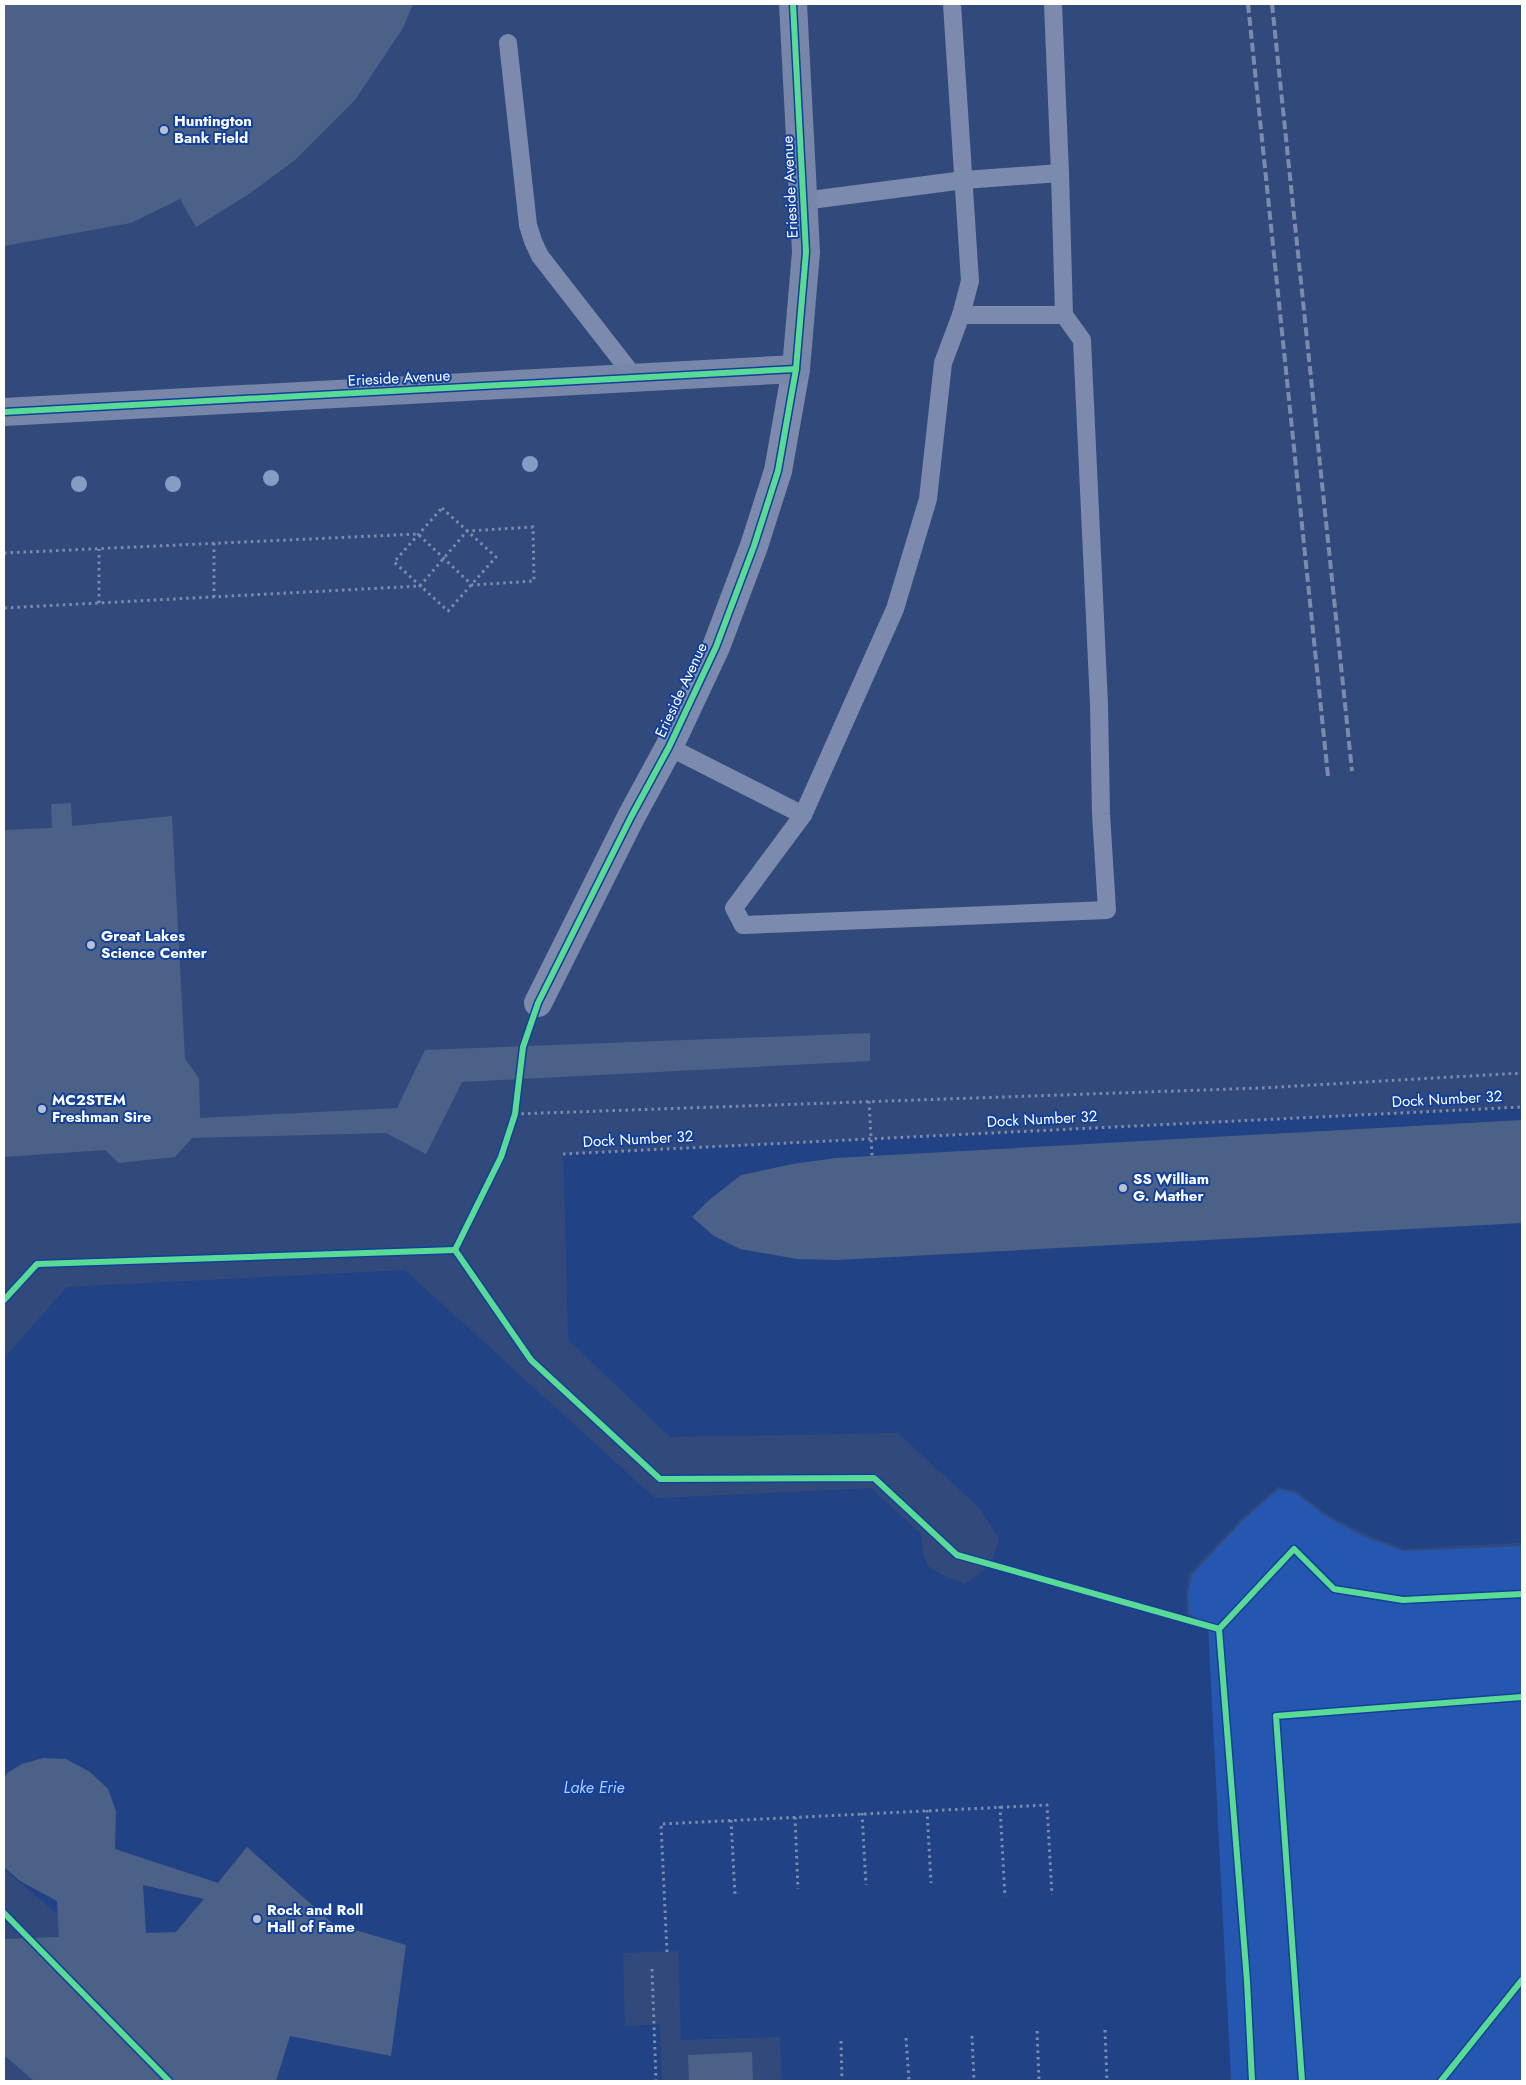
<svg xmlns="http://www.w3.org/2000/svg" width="1526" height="2085" font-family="Jost,sans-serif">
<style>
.green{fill:#2657b0}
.water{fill:#214385}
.pier{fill:#314a7b}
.building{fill:#4c6188;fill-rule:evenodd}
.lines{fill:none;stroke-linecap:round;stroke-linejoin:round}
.path{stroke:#7c8bad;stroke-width:3;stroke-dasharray:2.5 4;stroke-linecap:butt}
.lane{stroke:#7c8bad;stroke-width:18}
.street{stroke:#7c8bad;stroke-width:28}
.secondary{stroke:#7786a9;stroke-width:28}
.rail{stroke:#7c8bab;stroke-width:4;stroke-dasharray:9 4;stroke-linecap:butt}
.path-bridge{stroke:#7c8bad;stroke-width:3;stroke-dasharray:2.5 4;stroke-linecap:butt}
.cycleway-casing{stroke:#12409a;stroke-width:9}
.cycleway{stroke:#5adb95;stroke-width:6}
.tree{fill:#879bc3}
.poi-dot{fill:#b7c0d1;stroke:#12409a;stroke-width:2}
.labels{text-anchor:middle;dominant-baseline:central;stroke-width:4;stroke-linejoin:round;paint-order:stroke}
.poi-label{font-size:15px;font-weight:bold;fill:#fff;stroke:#12409a;text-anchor:start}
.street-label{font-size:15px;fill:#fff;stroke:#12409a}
.water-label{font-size:16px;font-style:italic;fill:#b1ccfa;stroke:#12409a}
</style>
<rect width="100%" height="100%" fill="#314a7b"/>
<polygon class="green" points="1278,1487 1298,1492 1403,1549 1522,1543 1522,2081 1231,2081 1208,1627 1187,1615 1189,1574 1242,1518"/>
<polygon class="water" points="1522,1107 1522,1543 1403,1549 1362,1533 1325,1513 1298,1492 1278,1487 1242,1518 1189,1574 1187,1615 1208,1627 1231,2081 276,2081 290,2036 332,1923 247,1847 176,1932 83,1936 4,1869 4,1358 67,1287 405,1270 655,1498 871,1488 922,1534 923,1552 928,1566 965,1584 990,1565 999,1539 979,1508 898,1434 670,1437 568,1340 563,1154"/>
<g class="pier">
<polygon points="563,1154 568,1340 670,1437 898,1433 979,1508 999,1539 990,1565 965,1584 943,1575 928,1566 923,1552 922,1534 871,1488 655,1498 405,1270 406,1268 656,1496 872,1486 924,1532 926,1551 930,1564 944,1573 965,1582 988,1564 997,1540 977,1510 897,1436 669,1439 566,1341 561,1155"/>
<polygon points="1278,1487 1298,1492 1325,1513 1362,1533 1403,1549 1522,1543 1522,1546 1403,1551 1360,1535 1324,1515 1297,1494 1279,1489 1243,1520 1192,1575 1188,1593 1189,1614 1208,1624 1208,1627 1187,1615 1186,1593 1189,1574 1242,1518"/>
<polygon points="678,1951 681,2040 780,2037 782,2081 662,2081 660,2024 625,2026 623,1953"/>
</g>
<g class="building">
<polygon points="4,4 413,4 403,28 355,100 295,160 249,194 196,227 180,199 131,223 4,246"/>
<polygon points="71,803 72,826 172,816 185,1059 199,1078 200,1118 397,1108 425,1050 870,1033 870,1061 462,1082 426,1154 386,1133 192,1138 175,1157 119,1163 105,1150 4,1157 4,830 52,828 51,804"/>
<polygon points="1522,1120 1522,1223 837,1260 797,1259 740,1249 714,1236 692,1217 708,1201 741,1175 793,1164 836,1158"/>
<path d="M43,1758L66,1759L90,1772L108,1789L116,1811L115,1849L218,1883L247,1847L332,1923L406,1945L391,2056L290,2036L276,2081H34L4,2055V1939L59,1937L57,1901L20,1881L4,1867V1779L7,1773L22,1764ZM143,1885L204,1899L176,1932L146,1933Z"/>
<polygon points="752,2052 753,2081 689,2081 688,2055"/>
</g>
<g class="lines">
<g class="path">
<polygon points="442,508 496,557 448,611 394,562"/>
<polyline points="214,543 214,597"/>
<polyline points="4,553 418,534 472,585 534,581 533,527 467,531 420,586 4,608"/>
<polyline points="99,603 99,549"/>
<polyline points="515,1114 1261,1088 1522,1073"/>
<polyline points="563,1154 1522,1107"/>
<polyline points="1000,1806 1005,1897"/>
<polyline points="927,1810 931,1883"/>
<polyline points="862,1813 866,1885"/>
<polyline points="795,1817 798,1889"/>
<polyline points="731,1820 735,1895"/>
<polyline points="667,1952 661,1824 1047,1805 1052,1895"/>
<polyline points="652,1969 656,2081"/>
<polyline points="1105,2030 1107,2081"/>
<polyline points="1037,2031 1039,2081"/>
<polyline points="972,2036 974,2081"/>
<polyline points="906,2038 909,2081"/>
<polyline points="841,2041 842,2081"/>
</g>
<g class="lane">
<polyline points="508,43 528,225 533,241 540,256 635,378"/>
<polyline points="803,201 964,180 1060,173 1053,4"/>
<polyline points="961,315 1064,315"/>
<polyline points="669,747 803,815 895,609 928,499 943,363 961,315 970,281 952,4"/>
<polyline points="803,815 734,908 743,925 1107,910 1101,814 1099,704 1082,340 1064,315 1060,173"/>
</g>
<polyline class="street" points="538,1003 631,817 669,747 716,647 754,546 778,471 796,369"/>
<polyline class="secondary" points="4,412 796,369 806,252 793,4"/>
<g class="rail">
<polyline points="1248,4 1328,776"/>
<polyline points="1272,4 1352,771"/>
</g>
<polyline class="path-bridge" points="869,1101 872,1156"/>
<g class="cycleway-casing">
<g id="cycleway">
<polyline points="4,412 796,369"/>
<polyline points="455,1250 501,1157 515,1114 523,1047 538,1003 631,817 669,747 716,647 754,546 778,471 796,369 806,252 793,4"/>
<polyline points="455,1250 531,1360 660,1479 874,1478 957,1555 1219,1629"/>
<polyline points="4,1300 37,1264 455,1250"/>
<polyline points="4,1913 169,2081"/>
<polyline points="1252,2081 1247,1981 1219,1629 1294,1549 1334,1589 1403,1600 1522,1594"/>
<polyline points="1302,2081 1276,1716 1522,1697"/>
<polyline points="1441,2081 1522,1980"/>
</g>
</g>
<use href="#cycleway" class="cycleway"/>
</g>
<g class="tree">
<circle cx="530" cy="464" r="8"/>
<circle cx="271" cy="478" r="8"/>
<circle cx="79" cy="484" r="8"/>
<circle cx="173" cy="484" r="8"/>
</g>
<g class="poi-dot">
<circle cx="164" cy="130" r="5"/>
<circle cx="91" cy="945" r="5"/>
<circle cx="42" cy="1109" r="5"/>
<circle cx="1123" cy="1188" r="5"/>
<circle cx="257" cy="1919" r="5"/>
</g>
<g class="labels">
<g class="poi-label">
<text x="174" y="121">Huntington<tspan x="174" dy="17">Bank Field</tspan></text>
<text x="101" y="936">Great Lakes<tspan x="101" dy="17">Science Center</tspan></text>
<text x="52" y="1100">MC2STEM<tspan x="52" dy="17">Freshman Sire</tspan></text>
<text x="1133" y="1179">SS William<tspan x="1133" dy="17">G. Mather</tspan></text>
<text x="267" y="1910">Rock and Roll<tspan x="267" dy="17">Hall of Fame</tspan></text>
</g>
<g class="street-label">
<text transform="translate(790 187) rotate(-93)">Erieside Avenue</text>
<text transform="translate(399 378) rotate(-3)">Erieside Avenue</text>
<text transform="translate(681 690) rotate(-65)">Erieside Avenue</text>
<text transform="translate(1447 1099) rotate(-3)">Dock Number 32</text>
<text transform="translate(1042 1119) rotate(-3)">Dock Number 32</text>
<text transform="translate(638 1139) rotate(-3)">Dock Number 32</text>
</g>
<g class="water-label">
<text x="594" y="1787">Lake Erie</text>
</g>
</g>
<rect width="1526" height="2085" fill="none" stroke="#ffffff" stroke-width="10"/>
</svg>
